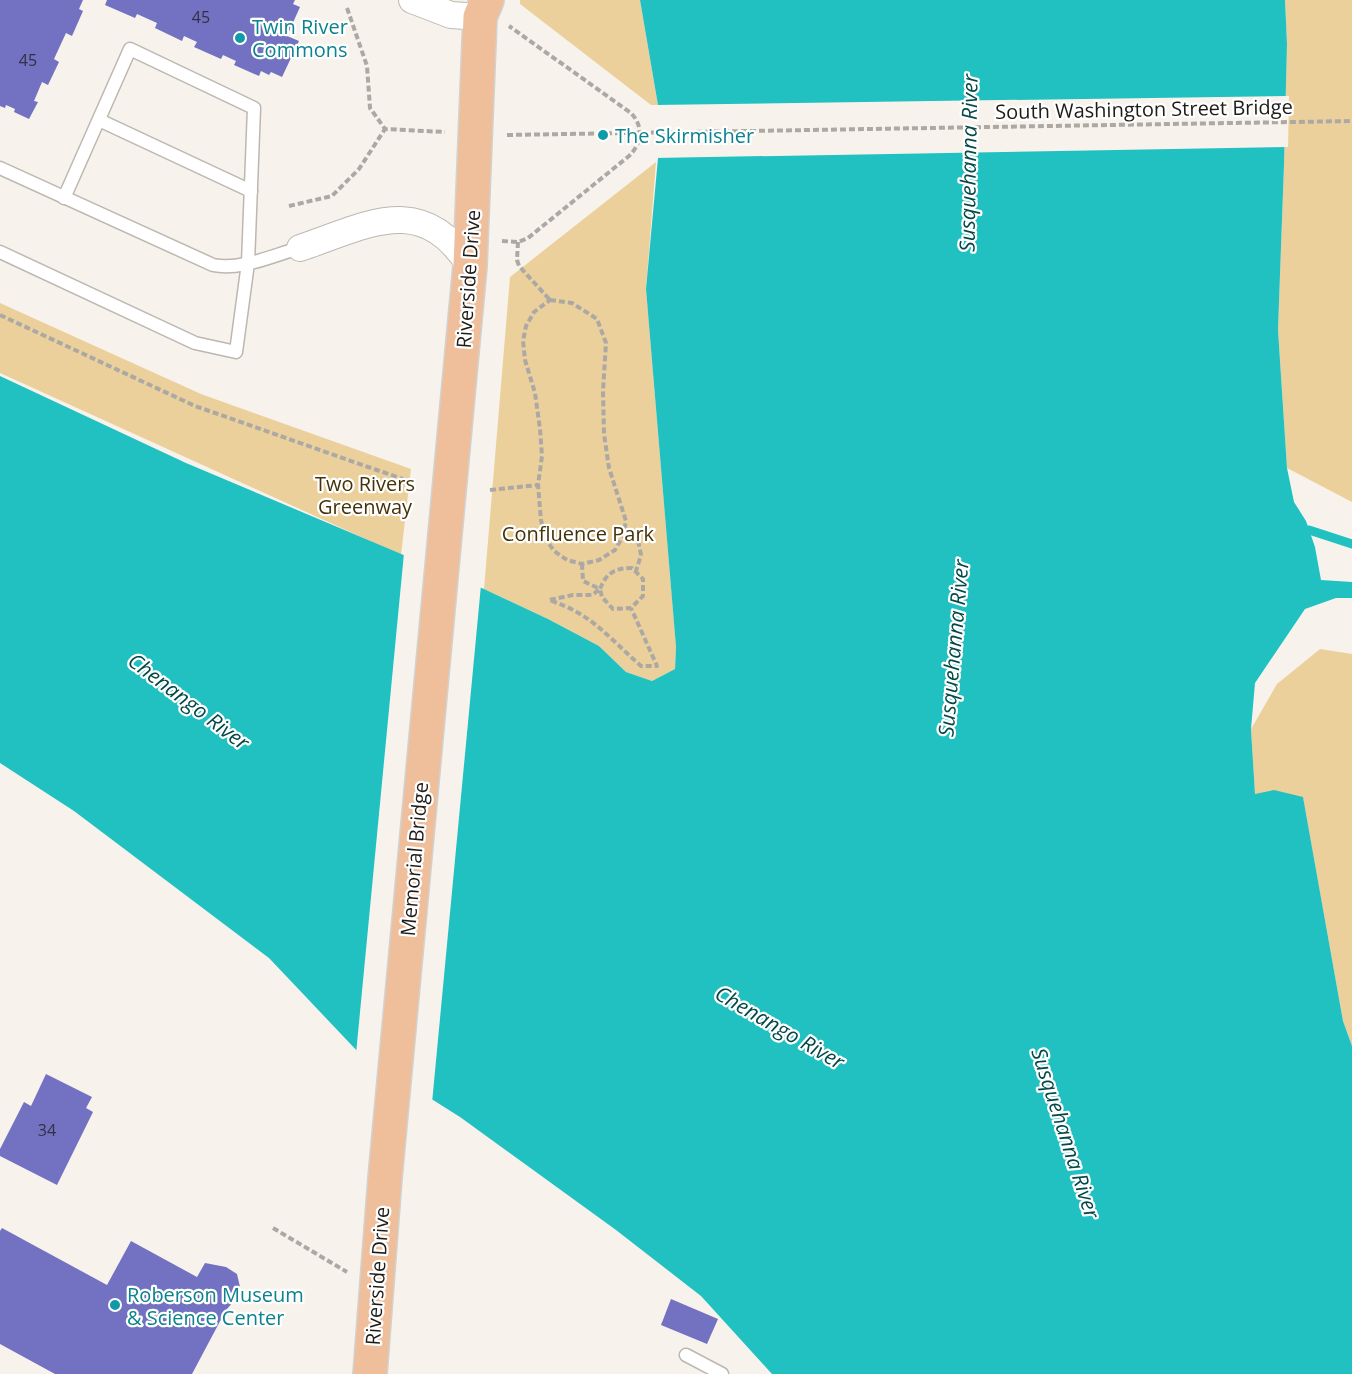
<svg xmlns="http://www.w3.org/2000/svg" width="1352" height="1374" font-family="'Open Sans',sans-serif">
<style>
.green{fill:#ebd09c}
.water{fill:#21c1c2}
.pier{fill:#f7f3ec}
.lines{fill:none;stroke-linecap:round;stroke-linejoin:round}
.stream{stroke:#21c1c2;stroke-width:9}
.building{fill:#7371c1}
.lane-casing{stroke:#bcb8b1;stroke-width:15}
.street-casing{stroke:#bcb8b1;stroke-width:28}
.primary-casing{stroke:#d2d2d1;stroke-width:36}
.path{stroke:#aca9a4;stroke-width:4;stroke-dasharray:6 3;stroke-linecap:butt}
.lane{stroke:#fff;stroke-width:12}
.street{stroke:#fff;stroke-width:26}
.primary{stroke:#efbe9b;stroke-width:33}
.culture-dot{fill:#0f9aa8;stroke:#fff;stroke-width:2}
.labels{text-anchor:middle;dominant-baseline:central;stroke-width:4.5;stroke-linejoin:round;paint-order:stroke}
.number-label{font-size:16px;fill:#323143}
.culture-label{font-size:20px;fill:#0d838f;stroke:#fff;text-anchor:start}
.street-label{font-size:20px;fill:#1d1c19;stroke:#fff}
.park-label{font-size:20px;fill:#443209;stroke:#fff}
.water-label{font-size:21px;font-style:italic;fill:#044848;stroke:#fff}
</style>
<rect width="100%" height="100%" fill="#f7f3ec"/>
<g class="green">
<polygon points="520,0 640,0 658,105 651,105 520,4"/>
<polygon points="1285,0 1352,0 1352,502 1287,468 1278,330 1284,165 1287,44"/>
<polygon points="656,162 646,289 676,647 675,669 652,681 626,672 599,646 548,619 484,589 510,277"/>
<polygon points="0,303 201,394 411,469 401,555 0,373"/>
<polygon points="1320,649 1352,654 1352,1046 1343,1021 1303,798 1255,795 1251,729 1277,684"/>
</g>
<polygon class="water" points="640,0 1285,0 1287,44 1284,165 1278,330 1287,468 1294,502 1306,521 1315,547 1321,580 1352,582 1352,598 1336,598 1305,609 1255,683 1251,729 1255,794 1274,790 1303,797 1343,1021 1352,1046 1352,1374 772,1374 701,1296 616,1230 460,1117 360,1054 269,958 74,811 0,763 0,376 186,463 484,589 548,619 599,646 626,672 652,681 675,669 676,647 646,289 658,158 658,105"/>
<g class="pier">
<polygon points="1289,96 1288,147 654,158 655,105"/>
<polygon points="404,553 481,585 432,1103 356,1054"/>
</g>
<g class="lines">
<polyline class="stream" points="1297,530 1309,530 1352,544"/>
</g>
<g class="building">
<polygon points="0,0 83,0 79,9 83,11 72,36 66,33 54,59 59,62 48,85 42,82 34,101 38,102 29,119 14,112 15,109 6,105 5,108 0,106"/>
<polygon points="107,0 295,0 293,4 300,7 287,36 299,41 282,77 271,72 269,75 261,71 259,76 234,65 236,61 223,55 221,59 194,47 197,42 184,36 182,41 155,28 157,23 137,14 135,18 105,5"/>
<polygon points="46,1074 92,1097 86,1108 93,1112 57,1185 0,1156 0,1149 24,1102 31,1106"/>
<polygon points="2,1228 107,1285 131,1241 197,1277 205,1263 226,1267 237,1274 240,1287 235,1300 226,1310 192,1374 55,1374 0,1344 0,1231"/>
<polygon points="671,1299 718,1319 707,1344 661,1325"/>
</g>
<g class="lines">
<g class="lane-casing">
<g id="lane">
<polyline points="99,120 251,191"/>
<path d="M0,168L213,265C241,271 273,255 300,248"/>
<polyline points="0,252 195,343 236,352 248,263 254,108 130,49 64,198"/>
<polyline points="686,1355 722,1374"/>
</g>
</g>
<g class="street-casing">
<g id="street">
<polyline points="412,0 451,15 480,17"/>
<path d="M300,248C368,225 422,191 470,266"/>
</g>
</g>
<g class="primary-casing">
<polyline id="primary" points="370,1374 385,1178 470,266 480,17 487,0"/>
</g>
<g class="path">
<polyline points="347,8 367,66 370,108 385,129 445,132"/>
<polyline points="507,135 1352,121"/>
<polyline points="289,206 332,196 359,169 385,129"/>
<path d="M502,241L518,242L528,238L629,156C642,143 644,127 631,113L509,26"/>
<polyline points="518,242 517,260 519,266 550,300"/>
<polygon points="550,300 572,303 597,319 606,343 603,391 604,434 609,468 626,521 623,536 615,550 599,560 582,564 567,560 554,551 545,538 541,520 538,485 542,456 540,429 535,393 525,360 523,341 526,326 534,312"/>
<polyline points="0,315 195,406 411,482"/>
<polyline points="490,490 538,485"/>
<polyline points="624,530 638,540 641,555 636,571"/>
<path d="M582,564L583,581L600,589C606,573 615,568 632,568L643,579V596L631,608L613,609L602,597L600,589L592,595H573L549,600C592,614 608,637 641,666H657L631,608"/>
<polyline points="273,1228 347,1272"/>
</g>
<use href="#lane" class="lane"/>
<use href="#street" class="street"/>
<use href="#primary" class="primary"/>
</g>
<g class="culture-dot">
<circle cx="240" cy="38" r="6"/>
<circle cx="603" cy="135" r="6"/>
<circle cx="115" cy="1305" r="6"/>
</g>
<g class="labels">
<g class="number-label">
<text x="201" y="17">45</text>
<text x="28" y="60">45</text>
<text x="47" y="1130">34</text>
</g>
<g class="culture-label">
<text x="252" y="26">Twin River<tspan x="252" dy="23">Commons</tspan></text>
<text x="615" y="135">The Skirmisher</text>
<text x="127" y="1294">Roberson Museum<tspan x="127" dy="23">&amp; Science Center</tspan></text>
</g>
<g class="street-label">
<text transform="translate(1144 109) rotate(-1)">South Washington Street Bridge</text>
<text transform="translate(468 279) rotate(-86)">Riverside Drive</text>
<text transform="translate(414 859) rotate(-85)">Memorial Bridge</text>
<text transform="translate(377 1276) rotate(-86)">Riverside Drive</text>
</g>
<g class="park-label">
<text x="365" y="483">Two Rivers<tspan x="365" dy="23">Greenway</tspan></text>
<text x="578" y="533">Confluence Park</text>
</g>
<g class="water-label">
<text transform="translate(968 163) rotate(-89)">Susquehanna River</text>
<text transform="translate(953 648) rotate(-85)">Susquehanna River</text>
<text transform="translate(189 701) rotate(37)">Chenango River</text>
<text transform="translate(780 1027) rotate(30)">Chenango River</text>
<text transform="translate(1066 1133) rotate(72)">Susquehanna River</text>
</g>
</g>
</svg>
